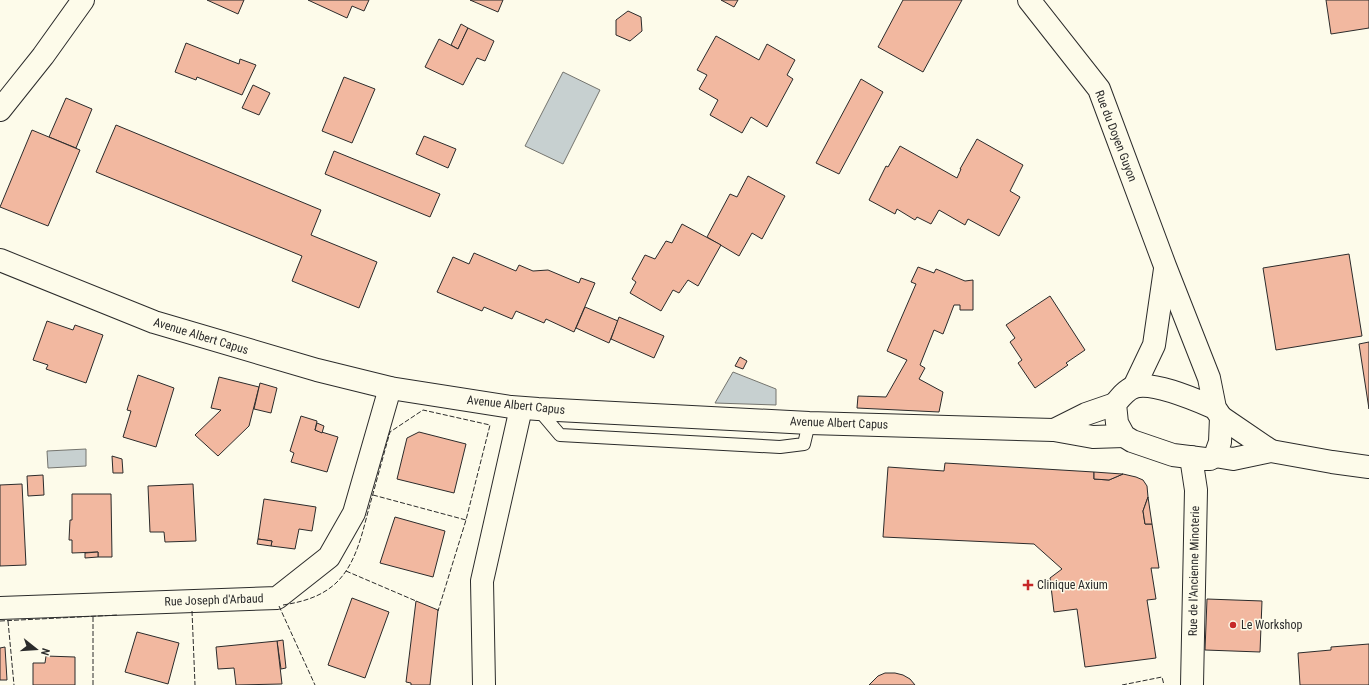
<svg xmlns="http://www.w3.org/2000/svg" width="1369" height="685" font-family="'Roboto Condensed',sans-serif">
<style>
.water{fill:#c7d0d0;stroke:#74746e}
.building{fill:#f2b8a0;stroke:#2b2b2b}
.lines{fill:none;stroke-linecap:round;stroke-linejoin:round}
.lane-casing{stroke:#2b2b2b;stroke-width:14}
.street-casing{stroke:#2b2b2b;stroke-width:24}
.lane{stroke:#fdfbea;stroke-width:12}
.street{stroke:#fdfbea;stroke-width:22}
.fence{stroke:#2b2b2b;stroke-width:1;stroke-dasharray:5 2;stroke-linecap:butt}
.poi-dot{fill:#c62828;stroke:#fdfbea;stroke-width:1.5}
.labels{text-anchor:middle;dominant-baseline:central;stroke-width:3;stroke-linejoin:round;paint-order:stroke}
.street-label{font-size:12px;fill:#2b2b2b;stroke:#fdfbea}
.poi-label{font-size:12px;fill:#2b2b2b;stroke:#fdfbea;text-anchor:start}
</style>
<rect width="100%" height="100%" fill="#fdfbea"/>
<g class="water">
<polygon points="563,72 600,90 563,164 525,146"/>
<polygon points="733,372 776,389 776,405 715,403"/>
<polygon points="86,449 86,466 48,468 47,451"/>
</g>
<g class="building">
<polygon points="207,0 244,0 238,14"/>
<polygon points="308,0 369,0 364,11 352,6 347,18"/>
<polygon points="470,0 503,0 498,12"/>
<polygon points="721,0 738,0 734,7"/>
<polygon points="903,0 962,0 923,72 878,47"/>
<polygon points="1326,0 1369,0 1369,28 1331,34"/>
<polygon points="628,11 641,17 642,31 630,41 616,35 616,20"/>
<polygon points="461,24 468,28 458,49 451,45"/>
<polygon points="468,28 494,41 485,61 477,58 463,85 425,67 439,39 458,49"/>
<polygon points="716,36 759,60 767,44 795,60 787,75 793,79 767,127 751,117 742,133 710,115 718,100 699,89 707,75 697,70"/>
<polygon points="186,43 239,64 240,59 256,65 242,95 197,77 196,80 175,72"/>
<polygon points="344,77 375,89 352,143 322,131"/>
<polygon points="861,79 883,92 839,174 816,163"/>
<polygon points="253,85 270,93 259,115 242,108"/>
<polygon points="66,98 92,109 76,148 49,137"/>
<polygon points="116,125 321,210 311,235 377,262 359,308 292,281 302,256 96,172"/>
<polygon points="32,130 80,150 48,226 0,207"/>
<polygon points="424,136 456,149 448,168 416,154"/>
<polygon points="977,139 1023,165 1010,191 1020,197 999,236 968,219 965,225 939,210 931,224 917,217 915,220 897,209 895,214 869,200 886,166 888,167 900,146 957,178 961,169 960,169"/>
<polygon points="334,151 440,194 430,217 325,174"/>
<polygon points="748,176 785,196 762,239 752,233 739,256 707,237 730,194 737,197"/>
<polygon points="682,224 721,245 698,286 688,280 679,293 673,290 661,311 630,293 636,282 632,279 645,255 655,259 666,241 672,243"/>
<polygon points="474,253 516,271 519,265 533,271 548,270 579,283 581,278 595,283 574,332 546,319 544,323 516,311 512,319 484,307 482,311 437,292 453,257 469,264"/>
<polygon points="1349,254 1362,336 1276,350 1263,268"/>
<polygon points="918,267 934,273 936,269 965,281 973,280 973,310 960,310 960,305 954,305 943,334 934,330 920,365 925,368 919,379 943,392 939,412 857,408 858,396 886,397 907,360 887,351 916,284 911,282"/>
<polygon points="1050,296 1085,350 1066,363 1068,365 1035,388 1018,363 1022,360 1010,342 1015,338 1006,325"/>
<polygon points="585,307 618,321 609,343 576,328"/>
<polygon points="619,317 664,336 654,358 611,339"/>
<polygon points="47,321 73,330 75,325 103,335 86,383 46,369 48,365 33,360"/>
<polygon points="1369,342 1369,409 1359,344"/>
<polygon points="740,357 747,361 743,369 735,366"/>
<polygon points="138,375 174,388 156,447 123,437 131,411 127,410"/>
<polygon points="219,377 259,387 249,426 218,456 195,435 221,410 211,408"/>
<polygon points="260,383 277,388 271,413 254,409"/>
<polygon points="301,416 317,421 315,430 338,437 327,472 291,462 294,453 290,451"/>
<polygon points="317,423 324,426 322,433 315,430"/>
<polygon points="419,432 466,444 454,493 397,479 407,438"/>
<polygon points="112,456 122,459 123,473 113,473"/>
<polygon points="945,463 1094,472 1094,479 1109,480 1123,474 1136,477 1143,480 1147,486 1148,497 1143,511 1145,524 1152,524 1159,568 1151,568 1156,599 1147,600 1156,658 1085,667 1077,609 1054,612 1050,578 1062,569 1034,544 883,537 888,467 944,471"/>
<polygon points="1094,472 1122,474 1123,474 1109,480 1094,479"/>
<polygon points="43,475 44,495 28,496 27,476"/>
<polygon points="22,484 26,565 0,566 0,485"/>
<polygon points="193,484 196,541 165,542 164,532 150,532 148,486"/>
<polygon points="72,494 111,494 112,557 98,557 98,552 72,553 72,540 69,540 70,520 72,520"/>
<polygon points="1148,497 1152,524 1145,524 1143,511"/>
<polygon points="264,499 316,507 312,531 299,529 295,549 271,546 272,541 258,539"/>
<polygon points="395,517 445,531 433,577 380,563"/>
<polygon points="258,539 272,541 271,546 257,544"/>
<polygon points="98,552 98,557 85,558 85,553"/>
<polygon points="352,598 389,612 365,678 328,665"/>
<polygon points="1207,599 1262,601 1260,652 1205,650"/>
<polygon points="416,601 438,610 430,685 411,685 411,683 406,682"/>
<polygon points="137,632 179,643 168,684 125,672"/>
<polygon points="283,640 286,668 281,669 277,641"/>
<polygon points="277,641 282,684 236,685 234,668 218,669 216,647"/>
<polygon points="1369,644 1369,685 1300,685 1298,653 1331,650 1331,647"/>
<polygon points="5,647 7,680 0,680 0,648"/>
<polygon points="46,656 75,657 75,685 33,685 33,663 45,663"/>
<polygon points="885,673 895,673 903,675 910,679 915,685 869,685 878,676"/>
</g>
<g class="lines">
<g class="lane-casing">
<polyline id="lane" points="538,409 560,435 780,447 804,444 809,423"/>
</g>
<g class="street-casing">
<g id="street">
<path d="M1029,0L1099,89L1165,266L1209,378L1215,408L1221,417L1220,442L1215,456L1210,459H1205L1173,455L1132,441L1124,436L1117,423L1115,404C1120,398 1126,390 1134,387C1154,381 1196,400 1215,408"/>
<polyline points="0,110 43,56 83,0"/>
<polyline points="0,260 154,322 317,370 390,388 511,407 538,409 809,423 1054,430 1093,437 1124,436"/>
<polyline points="1134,387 1154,345 1165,269"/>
<polyline points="1221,417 1271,451"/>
<polyline points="1054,430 1086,414 1115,404"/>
<polyline points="1215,456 1233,459 1271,451 1332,462 1369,467"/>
<polyline points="1191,457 1196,490 1192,685"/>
<polyline points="0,608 277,598 329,557 354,513 390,388"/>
<polyline points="484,685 482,581 521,408"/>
</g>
</g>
<use href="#lane" class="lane"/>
<use href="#street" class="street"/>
<g class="fence">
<polyline points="373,495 466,520"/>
<polyline points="346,571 416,601"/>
<path d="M283,605C302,602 321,597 336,583C356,564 362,534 369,508C376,483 383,457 390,432L423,410L490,425L466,520L438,611"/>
<polyline points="279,606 315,685"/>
<polyline points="192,611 195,685"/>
<polyline points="0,621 118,615"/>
<polyline points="8,621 14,685"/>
<polyline points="93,685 93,616"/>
<polyline points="1122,685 1162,677 1164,685"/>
</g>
</g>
<g class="poi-dot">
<path d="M1026 579h4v4h4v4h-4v4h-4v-4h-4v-4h4z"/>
<circle cx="1233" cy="625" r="4"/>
</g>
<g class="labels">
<g class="street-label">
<text transform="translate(1116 136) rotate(69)">Rue du Doyen Guyon</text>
<text transform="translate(201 336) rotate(17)">Avenue Albert Capus</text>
<text transform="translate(516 405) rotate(6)">Avenue Albert Capus</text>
<text transform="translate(839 423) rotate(2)">Avenue Albert Capus</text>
<text transform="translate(1194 571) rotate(-89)">Rue de l'Ancienne Minoterie</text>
<text transform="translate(214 600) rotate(-2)">Rue Joseph d'Arbaud</text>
</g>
<g class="poi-label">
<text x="1037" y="585">Clinique Axium</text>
<text x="1241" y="625">Le Workshop</text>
</g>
</g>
<g transform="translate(36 649) rotate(107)" stroke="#fdfbea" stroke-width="3" paint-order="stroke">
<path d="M0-3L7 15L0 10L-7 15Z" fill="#2b2b2b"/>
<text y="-6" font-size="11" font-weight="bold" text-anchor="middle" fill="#2b2b2b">N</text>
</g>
</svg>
